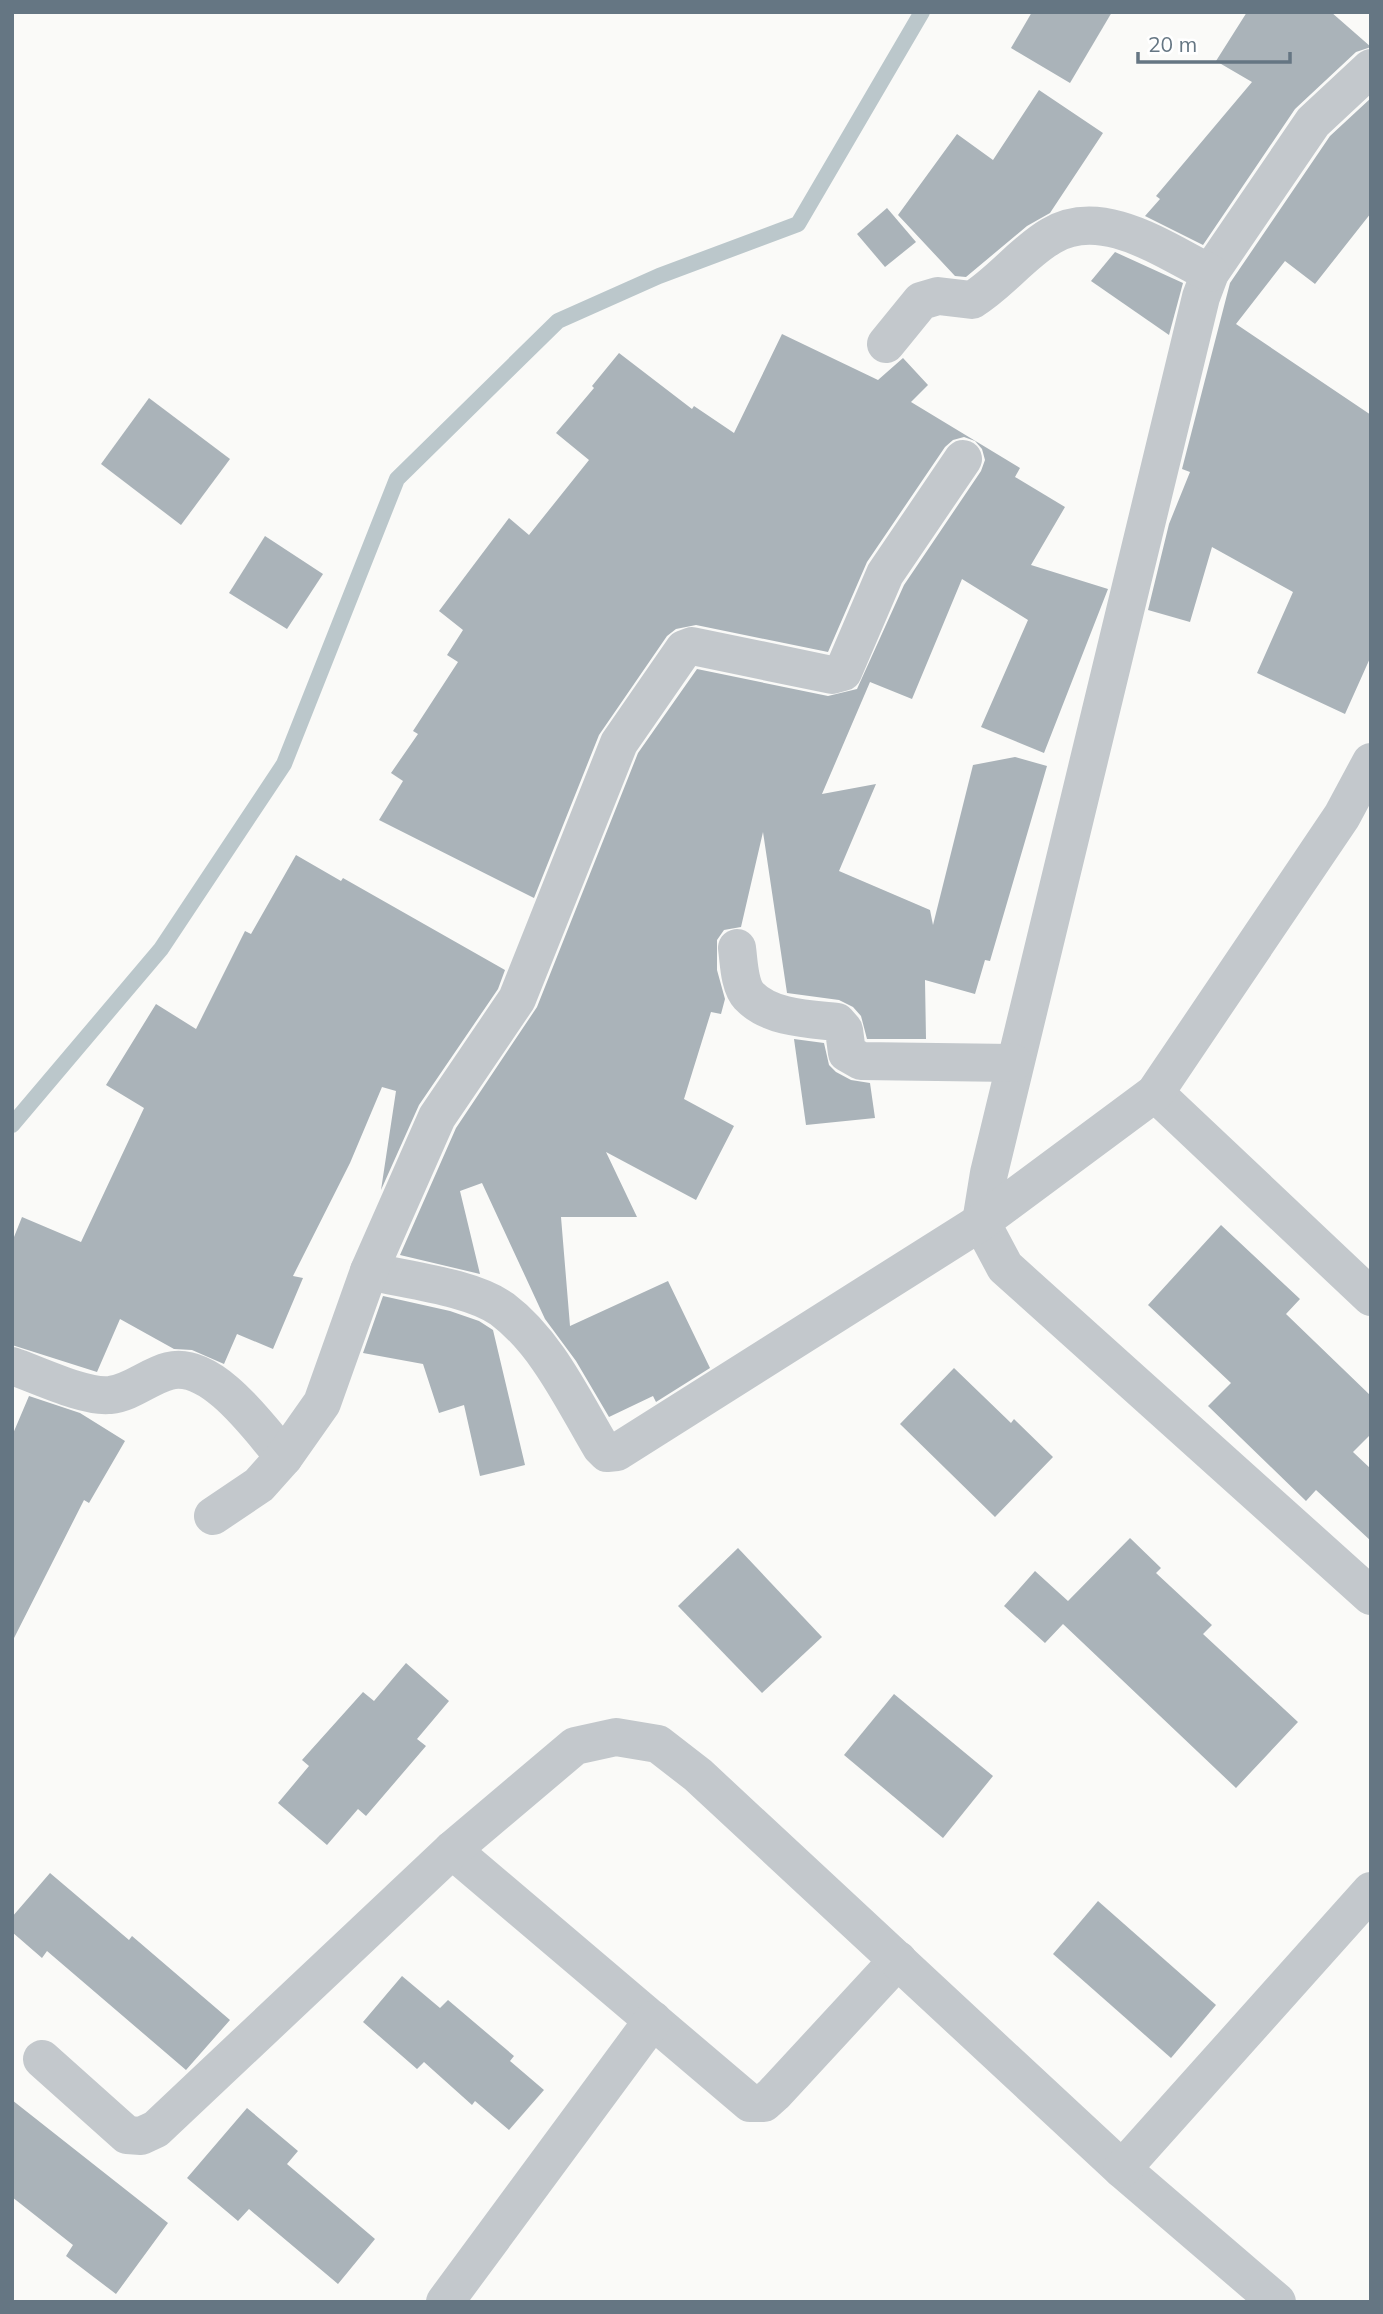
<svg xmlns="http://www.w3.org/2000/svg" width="1383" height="2314" font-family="Mulish,sans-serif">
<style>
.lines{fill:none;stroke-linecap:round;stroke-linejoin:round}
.stream{stroke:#bbc7cb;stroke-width:16}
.building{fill:#aab3b9}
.minor{stroke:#c3c8cc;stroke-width:38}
</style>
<rect width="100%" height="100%" fill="#fafaf8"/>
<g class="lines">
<polyline class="stream" points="12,1125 161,949 284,764 397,479 558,321 659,276 798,224 922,12"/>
</g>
<g class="building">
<polygon points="1032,12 1112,12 1070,83 1011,48"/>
<polygon points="1247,12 1331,12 1371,47 1356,52 1295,109 1203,245 1145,216 1160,199 1156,196 1252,82 1216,61"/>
<polygon points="1039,90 1103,133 1050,213 1027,226 966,277 955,276 898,215 957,134 993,160"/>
<polygon points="1371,98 1371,213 1315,284 1285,261 1236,324 1371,415 1371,656 1345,714 1257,673 1293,592 1212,547 1190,622 1148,610 1169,524 1190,472 1182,469 1230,283 1330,136"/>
<polygon points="887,208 916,242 885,267 857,234"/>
<polygon points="1115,252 1183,283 1169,335 1091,281"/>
<polygon points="782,334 878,380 903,358 928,385 911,402 1020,468 1015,477 1065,507 1031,565 1108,589 1044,753 981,727 1028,620 962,579 912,699 870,682 822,794 876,784 839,871 930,910 933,925 973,765 1015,757 1047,766 990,961 985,960 975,994 925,980 926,1039 867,1039 861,1016 853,1007 839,1000 787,993 763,832 741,927 724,930 717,940 717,970 725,999 721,1014 711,1012 684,1099 734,1126 696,1200 606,1152 637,1217 561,1217 570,1326 668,1281 710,1368 656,1402 653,1396 609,1417 576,1361 545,1319 482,1183 460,1191 480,1274 400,1255 456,1128 537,1007 638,753 697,669 828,696 857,689 904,585 981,471 985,460 982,449 975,441 964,437 953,440 945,447 867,562 828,652 696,625 676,629 667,636 599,735 534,898 379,820 403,781 391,773 418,734 413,731 458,662 447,655 463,630 439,611 509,518 529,535 589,460 556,433 594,388 592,386 619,353 692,409 694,406 734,433"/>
<polygon points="149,398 230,459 181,525 101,464"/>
<polygon points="265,536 323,574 287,629 229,593"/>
<polygon points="296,855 341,881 343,878 505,970 498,989 419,1105 381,1190 396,1091 382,1087 350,1163 293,1276 303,1278 273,1349 237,1334 224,1364 192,1350 174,1349 120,1319 97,1372 12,1345 12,1242 22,1217 81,1242 144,1108 106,1085 156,1004 196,1029 245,931 251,934"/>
<polygon points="794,1039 824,1043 829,1065 836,1072 851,1080 870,1083 875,1118 806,1125"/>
<polygon points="1221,1225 1300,1299 1286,1314 1371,1396 1371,1434 1353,1452 1371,1469 1371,1541 1316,1490 1306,1501 1208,1406 1231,1383 1148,1305"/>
<polygon points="383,1296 450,1311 479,1321 493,1330 525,1465 480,1476 464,1405 439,1413 423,1364 363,1353"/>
<polygon points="954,1368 1011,1423 1014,1419 1053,1457 995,1517 900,1424"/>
<polygon points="29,1396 80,1413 125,1441 89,1503 84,1500 12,1642 12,1436"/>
<polygon points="1130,1538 1161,1568 1156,1573 1212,1625 1203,1634 1298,1722 1236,1788 1063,1624 1045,1643 1004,1606 1035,1571 1068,1601"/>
<polygon points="738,1548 822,1637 762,1693 678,1606"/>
<polygon points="406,1663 449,1701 417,1739 426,1746 366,1816 358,1809 327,1845 278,1803 309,1766 302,1760 363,1692 374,1701"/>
<polygon points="894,1694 993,1776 943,1838 844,1755"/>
<polygon points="50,1873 129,1940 132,1936 230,2020 186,2070 47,1951 42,1958 12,1932 12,1917"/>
<polygon points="1098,1901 1216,2005 1171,2058 1053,1954"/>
<polygon points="402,1976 440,2008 448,2000 514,2056 510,2061 544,2090 509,2130 475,2101 472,2105 424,2062 417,2069 363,2022"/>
<polygon points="12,2100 168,2223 116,2294 66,2256 73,2245 12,2197"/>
<polygon points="247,2108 298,2151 287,2164 375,2239 338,2284 249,2209 238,2221 187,2178"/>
</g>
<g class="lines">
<g class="minor">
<polyline points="1371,68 1313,122 1210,273 1201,297 989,1173 981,1222 1005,1267 1371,1596"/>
<path d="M886,344L921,301L938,296L972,300C1001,282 1022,253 1051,236C1102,205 1165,251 1210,273"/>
<path d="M737,948C739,962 739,985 749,996C770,1018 808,1019 837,1022L844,1030L847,1053L861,1061L1013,1063"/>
<polyline points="1155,1093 1371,1297"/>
<path d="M369,1271C407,1280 471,1287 502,1309C547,1343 573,1400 601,1447L607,1453L617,1452L981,1222L1155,1093L1342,816L1371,762"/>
<path d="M12,1366C36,1374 85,1398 110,1395C131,1393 149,1376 169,1371C212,1360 260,1429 284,1457"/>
<polyline points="213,1516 259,1485 284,1457 322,1403 369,1271 437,1117 517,999 619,743 684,649 692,646 832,675 843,672 885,574 963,459"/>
<polyline points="452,1850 750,2103 764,2103 774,2094 898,1960"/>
<polyline points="42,2059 127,2135 141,2136 156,2129 452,1850 575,1746 616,1737 658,1744 698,1775 1122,2169 1277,2302"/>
<polyline points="1122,2169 1371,1891"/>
<polyline points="445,2302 653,2020"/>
</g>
</g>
<rect width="1383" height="2314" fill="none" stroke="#657683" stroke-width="28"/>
<path d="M1138 52v10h152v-10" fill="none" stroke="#657683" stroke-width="3.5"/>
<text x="1148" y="52" font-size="21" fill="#657683" stroke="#ffffff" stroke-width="5" paint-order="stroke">20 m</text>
</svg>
